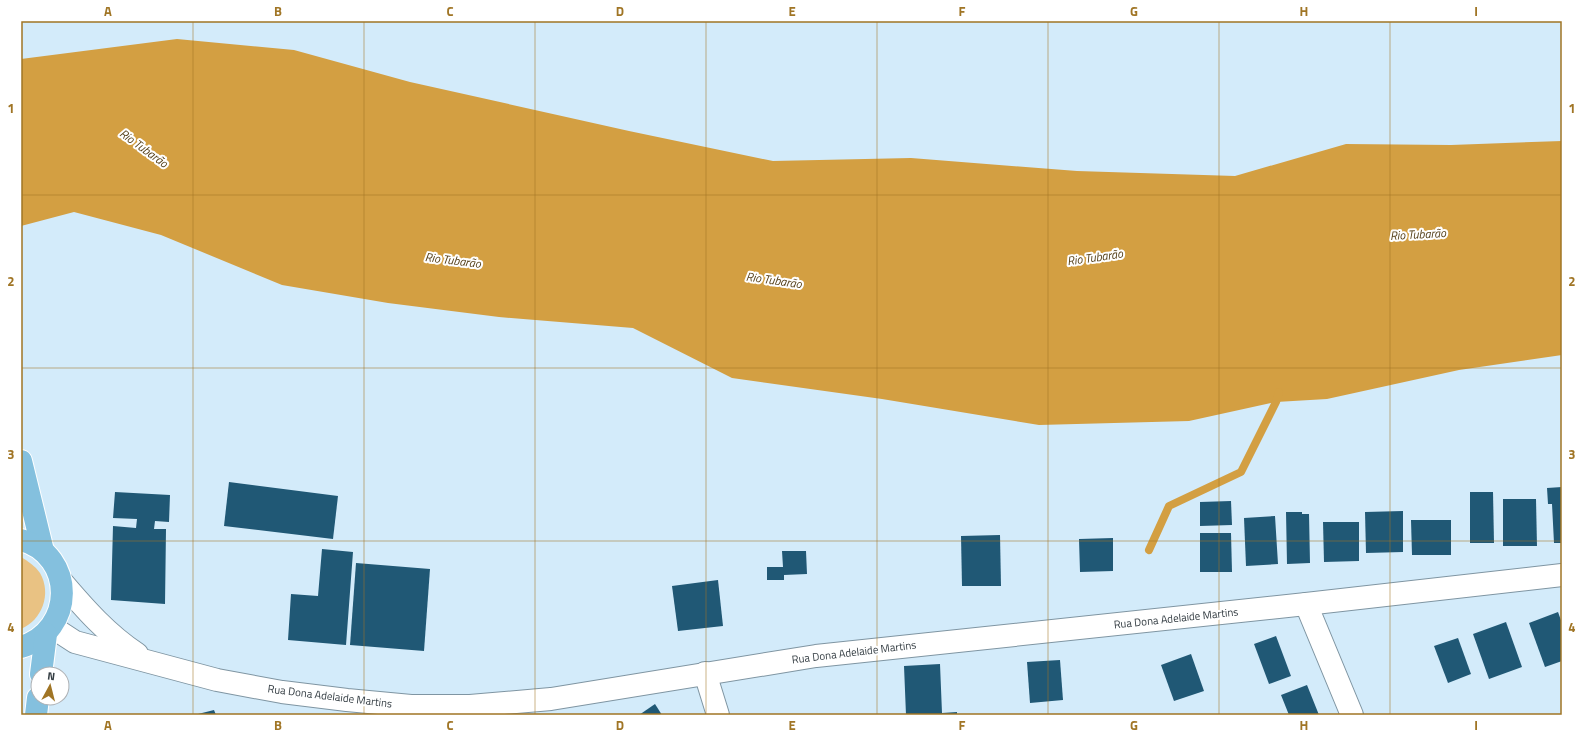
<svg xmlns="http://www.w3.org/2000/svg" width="1583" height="736" font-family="'Titillium Web',sans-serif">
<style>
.green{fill:#e9c283}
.water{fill:#d39f42}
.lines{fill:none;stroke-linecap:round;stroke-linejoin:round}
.stream{stroke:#d39f42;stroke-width:8}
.building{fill:#205875}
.minor-casing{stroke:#7f95a2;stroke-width:24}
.major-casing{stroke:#fff;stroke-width:24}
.minor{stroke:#fff;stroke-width:22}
.major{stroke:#84c0de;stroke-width:22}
.grid{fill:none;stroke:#a07525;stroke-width:1;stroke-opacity:0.55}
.labels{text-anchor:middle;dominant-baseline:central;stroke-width:4;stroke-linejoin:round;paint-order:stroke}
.street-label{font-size:11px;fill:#343d43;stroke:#fff}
.water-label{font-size:12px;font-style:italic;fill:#533e17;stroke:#fff}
.neatline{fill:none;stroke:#a07525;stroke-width:1.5}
.grid-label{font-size:13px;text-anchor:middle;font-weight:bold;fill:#a07525}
</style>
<rect width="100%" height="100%" fill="#d3ebfa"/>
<path class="green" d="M21,557C28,561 35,566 40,573C52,594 42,620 21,629Z"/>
<polygon class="water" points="177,39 294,50 410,82 629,131 773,161 911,158 1077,171 1235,176 1346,144 1451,145 1562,141 1562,355 1459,370 1327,399 1276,402 1189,421 1039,425 882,399 732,378 633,328 499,317 388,303 282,285 161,235 74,212 21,226 21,59"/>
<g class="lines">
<polyline class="stream" points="1149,550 1169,506 1241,472 1276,402 1279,392"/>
</g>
<g class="building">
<polygon points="229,482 338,496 333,539 224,526"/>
<polygon points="1562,487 1562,543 1554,543 1552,504 1548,504 1547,488"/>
<polygon points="115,492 170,495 169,522 155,521 154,529 166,529 165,604 111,600 113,526 136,528 137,519 113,518"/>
<polygon points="1470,492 1493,492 1494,543 1470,543"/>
<polygon points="1503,499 1536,499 1537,546 1503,546"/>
<polygon points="1231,501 1232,525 1200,526 1200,502"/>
<polygon points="1403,511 1403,552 1366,553 1365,512"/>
<polygon points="1286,512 1302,512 1302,514 1309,514 1310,563 1287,564"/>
<polygon points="1275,516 1278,564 1246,566 1244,518"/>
<polygon points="1411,520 1451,520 1451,555 1412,555"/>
<polygon points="1323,522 1359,522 1359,561 1324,562"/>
<polygon points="1200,533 1231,533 1232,572 1200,572"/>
<polygon points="1000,535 1001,586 962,586 961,536"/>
<polygon points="1113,538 1113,571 1080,572 1079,539"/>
<polygon points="322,549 353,552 346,645 288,640 291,594 318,596"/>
<polygon points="782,551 806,551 807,574 784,575 784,580 767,580 767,567 783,567"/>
<polygon points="356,563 430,569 424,651 350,645"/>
<polygon points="718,580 723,626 678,631 672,586"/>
<polygon points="1558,612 1562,623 1562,661 1545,667 1529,623"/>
<polygon points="1506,622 1522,667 1489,679 1473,634"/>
<polygon points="1276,636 1291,676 1269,684 1254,644"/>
<polygon points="1458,638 1471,674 1448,683 1434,646"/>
<polygon points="1191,654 1204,691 1174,701 1161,665"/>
<polygon points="1060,660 1063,700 1030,703 1027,662"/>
<polygon points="940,664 942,713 957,712 957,715 906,715 904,666"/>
<polygon points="1307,685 1319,715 1289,715 1281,695"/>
<polygon points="655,704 662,715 639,715"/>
<polygon points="214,710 216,715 198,715 198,714"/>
</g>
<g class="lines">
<g class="minor-casing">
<g id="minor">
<path d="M62,582C85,609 107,634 137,654"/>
<polyline points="1306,604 1352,715"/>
<polyline points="52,627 75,642 217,680 282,692 347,700 411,706 470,706 551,699 816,656 1306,604 1562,575"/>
<polyline points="705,673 718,715"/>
</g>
</g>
<g class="major-casing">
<g id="major">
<polyline points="21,461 43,551"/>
<path d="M21,540C76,555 75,631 21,647"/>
<polyline points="41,674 46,634"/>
<polyline points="36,715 38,698"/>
</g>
</g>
<use href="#minor" class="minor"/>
<use href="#major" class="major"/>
</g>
<path class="grid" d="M193,21V715M364,21V715M535,21V715M706,21V715M877,21V715M1048,21V715M1219,21V715M1390,21V715M21,195H1562M21,368H1562M21,541H1562"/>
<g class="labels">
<g class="street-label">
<text transform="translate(1176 618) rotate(-6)">Rua Dona Adelaide Martins</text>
<text transform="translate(854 652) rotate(-7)">Rua Dona Adelaide Martins</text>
<text transform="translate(330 696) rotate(7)">Rua Dona Adelaide Martins</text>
</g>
<g class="water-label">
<text transform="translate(144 148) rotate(36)">Rio Tubarão</text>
<text transform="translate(1418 234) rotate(-3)">Rio Tubarão</text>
<text transform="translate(1095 257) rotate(-8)">Rio Tubarão</text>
<text transform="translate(453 260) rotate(7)">Rio Tubarão</text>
<text transform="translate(774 280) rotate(8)">Rio Tubarão</text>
</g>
</g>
<rect width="1583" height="736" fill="none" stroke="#ffffff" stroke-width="44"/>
<g transform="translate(50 686) rotate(7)"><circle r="19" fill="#ffffff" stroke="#aeb1b4"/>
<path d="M0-3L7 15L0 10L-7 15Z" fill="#a07525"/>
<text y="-6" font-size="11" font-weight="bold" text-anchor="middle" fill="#343d43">N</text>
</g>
<rect x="22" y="22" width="1539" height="692" class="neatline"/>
<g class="grid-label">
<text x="108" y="16">A</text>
<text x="278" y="16">B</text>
<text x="450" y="16">C</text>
<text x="620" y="16">D</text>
<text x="792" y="16">E</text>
<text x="962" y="16">F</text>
<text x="1134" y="16">G</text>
<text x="1304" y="16">H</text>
<text x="1476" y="16">I</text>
<text x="11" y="113">1</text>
<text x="1572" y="113">1</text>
<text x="11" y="286">2</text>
<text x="1572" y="286">2</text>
<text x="11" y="459">3</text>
<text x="1572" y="459">3</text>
<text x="11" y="632">4</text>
<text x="1572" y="632">4</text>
<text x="108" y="730">A</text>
<text x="278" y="730">B</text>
<text x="450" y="730">C</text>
<text x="620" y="730">D</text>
<text x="792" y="730">E</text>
<text x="962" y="730">F</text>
<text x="1134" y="730">G</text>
<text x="1304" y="730">H</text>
<text x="1476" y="730">I</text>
</g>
</svg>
